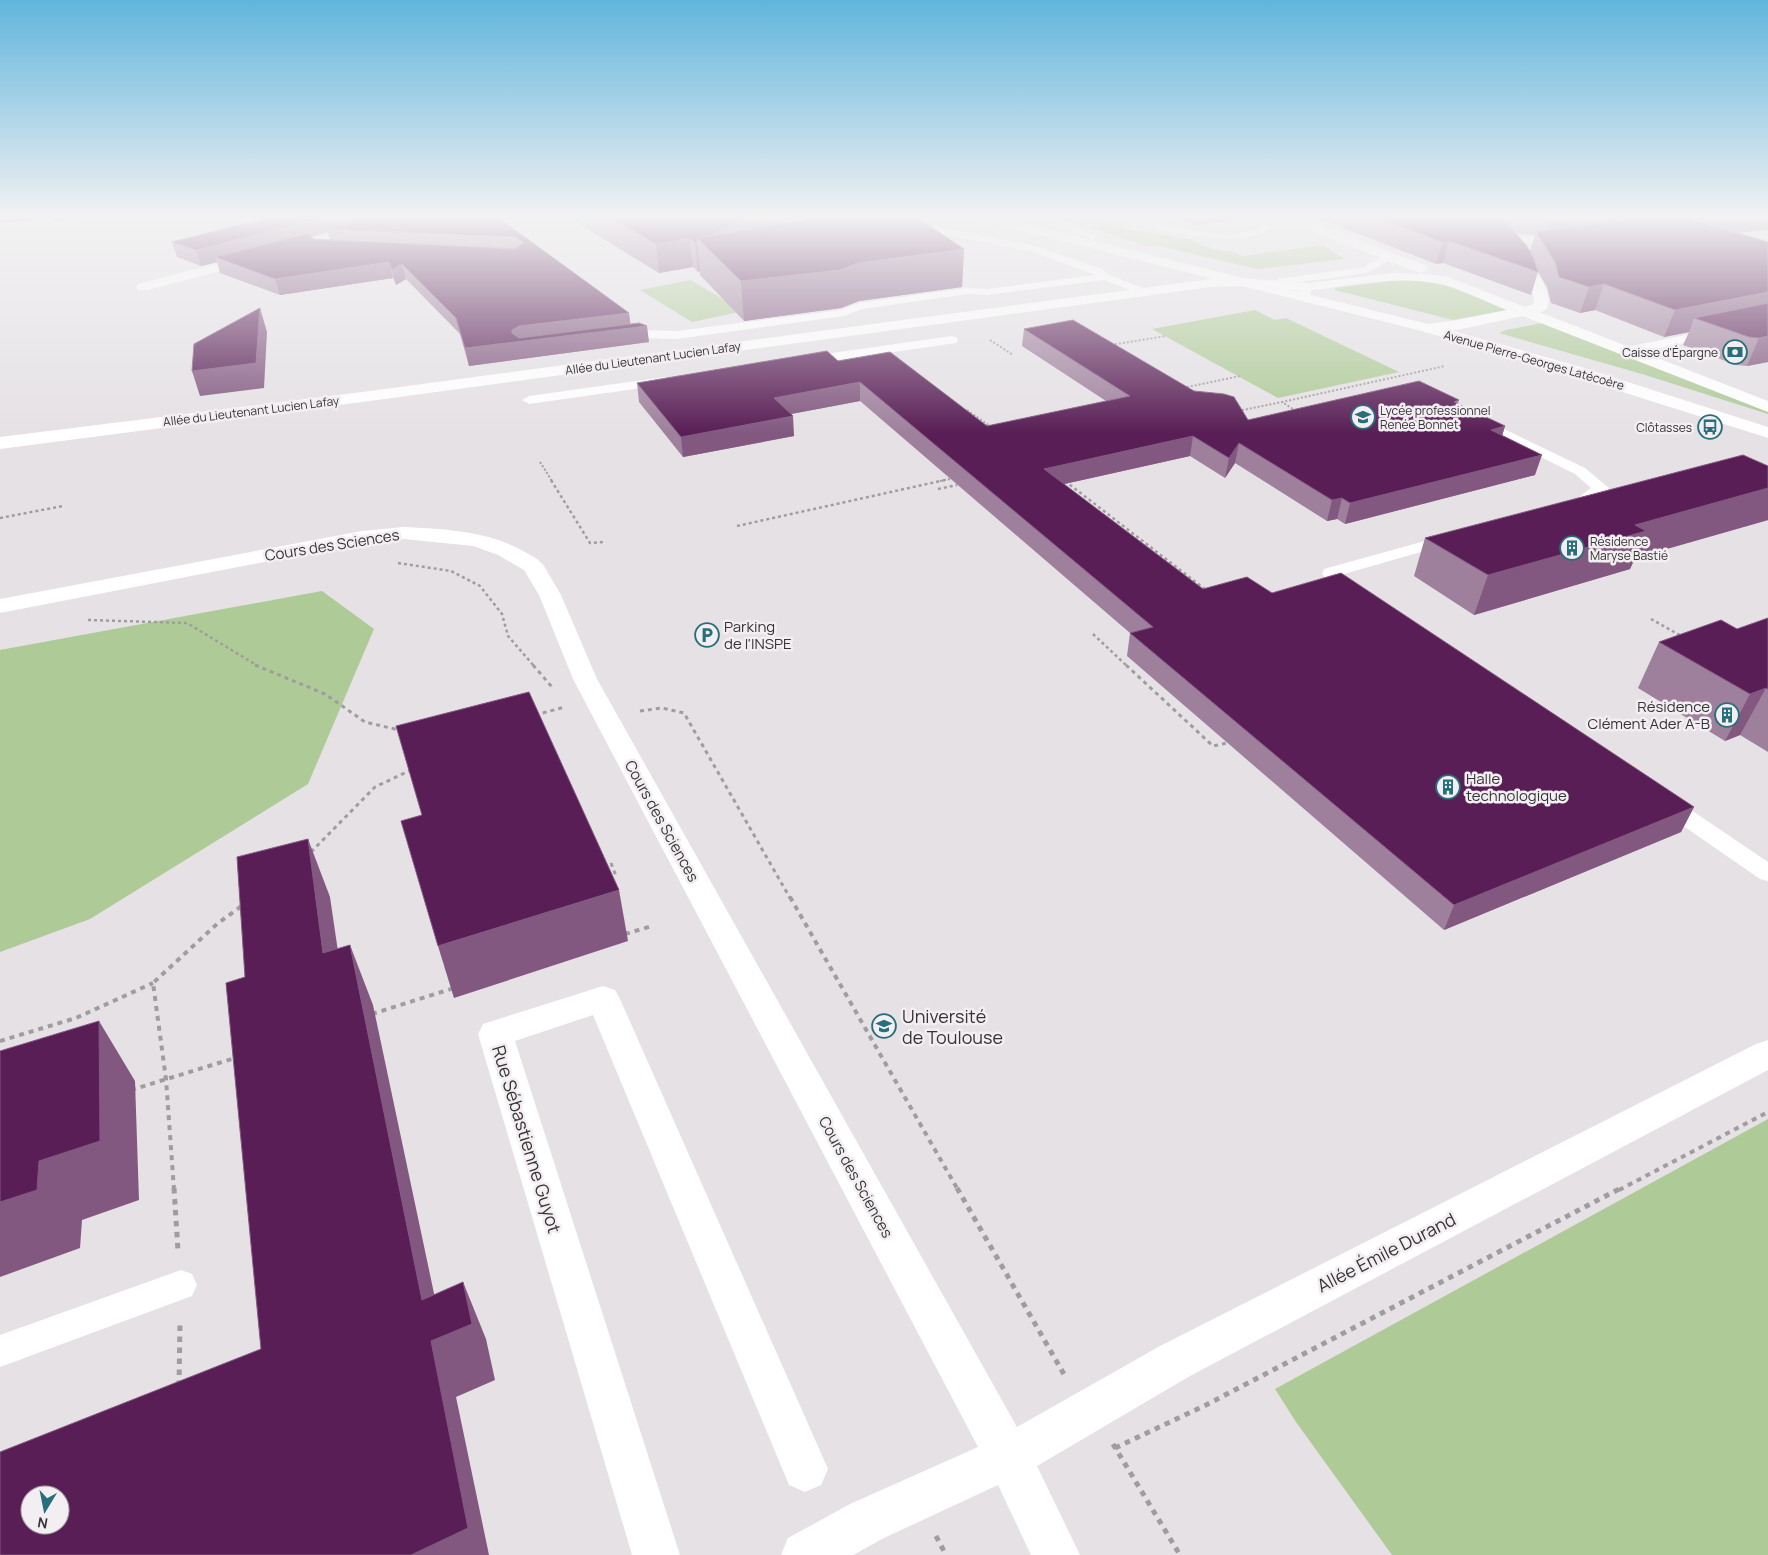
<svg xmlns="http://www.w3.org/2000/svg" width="1768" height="1555" font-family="Manrope,sans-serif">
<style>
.green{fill:#aeca97}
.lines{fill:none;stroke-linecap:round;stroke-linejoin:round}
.path-far4{stroke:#a09da0;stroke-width:2;stroke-dasharray:2 2;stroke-linecap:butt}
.path-far3{stroke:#a09da0;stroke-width:2.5;stroke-dasharray:3 3;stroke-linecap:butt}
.path-far2{stroke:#a09da0;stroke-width:3;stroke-dasharray:4 4;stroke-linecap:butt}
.path-far1{stroke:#a09da0;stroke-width:4;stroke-dasharray:5 5;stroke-linecap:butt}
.path{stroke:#a09da0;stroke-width:5;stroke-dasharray:5.5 5.5;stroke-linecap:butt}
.lane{fill:#fff;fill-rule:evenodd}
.street{fill:#fff;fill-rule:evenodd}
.secondary{fill:#fff;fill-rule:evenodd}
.primary{fill:#fff;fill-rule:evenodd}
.wall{fill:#9e809d;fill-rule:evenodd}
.shaded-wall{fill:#825880}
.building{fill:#581e55;stroke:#825880;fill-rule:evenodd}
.labels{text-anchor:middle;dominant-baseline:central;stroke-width:5;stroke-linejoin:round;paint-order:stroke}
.far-poi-label{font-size:12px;fill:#363536;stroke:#f3eef2;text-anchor:end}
.far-street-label{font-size:12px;fill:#363536;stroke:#f3eef2}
.street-label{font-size:15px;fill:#363536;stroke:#f3eef2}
.poi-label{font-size:15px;fill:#363536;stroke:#f3eef2;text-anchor:start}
.near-poi-label{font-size:18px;fill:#363536;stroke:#f3eef2;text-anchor:start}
.near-street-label{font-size:18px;fill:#363536;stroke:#f3eef2}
</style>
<rect width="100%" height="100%" fill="#e5e1e5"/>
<g class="green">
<polygon points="1062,216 1096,216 1125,229 1194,240 1201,245 1221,251 1230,251 1244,256 1322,245 1345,259 1257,269 1155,245 1147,246 1059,218"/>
<polygon points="1415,278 1437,281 1507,310 1453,320 1335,290 1335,288"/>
<polygon points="690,280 744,311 692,322 640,290"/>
<polygon points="1255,310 1275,320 1286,318 1399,372 1278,398 1152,329"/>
<polygon points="1548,322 1768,410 1768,414 1642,374 1499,333 1506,330"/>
<polygon points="322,591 374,629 308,784 90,919 0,952 0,650"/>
<polygon points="1768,1119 1768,1555 1392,1555 1296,1422 1275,1389"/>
</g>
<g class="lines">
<g class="path-far4">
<polyline points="990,340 1013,355"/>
<polyline points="1111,345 1166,336"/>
<polyline points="1183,388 1240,376"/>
<polyline points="967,410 991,427"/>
<polyline points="1238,411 1282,402"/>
<polyline points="1296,411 1282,402 1445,366"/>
<polyline points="540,462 552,481"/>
<polyline points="940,481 950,479"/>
</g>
<g class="path-far3">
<polyline points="551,480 590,543 604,542"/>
<polyline points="1065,481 1206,590"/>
<polyline points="938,489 957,485"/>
<polyline points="0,518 63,506"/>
<polyline points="737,526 945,480"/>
<polyline points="398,563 451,571 480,586 502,614 508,636 534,666"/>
<polyline points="1651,619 1683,637"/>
<polyline points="88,620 187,623 258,666"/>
<polyline points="1093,634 1127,666"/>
</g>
<g class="path-far2">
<polyline points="255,665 325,694 365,722 399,730"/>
<polyline points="533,665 552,687"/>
<polyline points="1126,665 1213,746 1227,743"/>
<polyline points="640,711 662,708 684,713 790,898"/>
<polyline points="535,715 565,707"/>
<polyline points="311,852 375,787 411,770"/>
<polyline points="611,863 616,876"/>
</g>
<g class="path-far1">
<polyline points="790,897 958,1190"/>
<polyline points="625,934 652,926"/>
<polyline points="372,1014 454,988"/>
<polyline points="0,1041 76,1018 153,983"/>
<polyline points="131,1090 235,1058"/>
<polyline points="174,1190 166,1079 153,983 217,924 243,905"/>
<polyline points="1619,1190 1768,1112"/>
</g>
<g class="path">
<polyline points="174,1188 178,1251"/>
<polyline points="957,1188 1065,1376"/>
<polyline points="179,1386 180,1322"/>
<polyline points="1113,1444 1180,1555"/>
<polyline points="1115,1448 1206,1405 1621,1188"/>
<polyline points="936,1536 946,1555"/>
</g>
<g class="lane">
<polygon points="225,216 235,216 229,220 226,219"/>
<polygon points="860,216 881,216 1035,246 1102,269 1109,275 1151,291 1153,293 1147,296 1143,295 1104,280 987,295 967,294 862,309 844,316 677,339 641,338 619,341 613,337 619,333 641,330 677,331 841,310 859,303 967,288 987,289 1096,275 1033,252 865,219"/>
<polygon points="1050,216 1060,216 1064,221 1098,237 1093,240 1089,239 1058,225"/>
<path d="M1120,216C1158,216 1226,249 1260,226L1242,221L1233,216C1248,216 1262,221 1277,221C1285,220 1298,217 1304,222C1296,228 1283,225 1274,227C1269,227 1265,232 1261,234C1255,236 1247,238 1242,238C1218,241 1138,231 1120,216Z"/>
<polygon points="1562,235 1567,238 1566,240 1545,243 1507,242 1502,239 1507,236 1545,237"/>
<polygon points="1387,254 1392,257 1391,259 1367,273 1285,284 1280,292 1276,293 1270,290 1277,279 1364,267"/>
<polygon points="1714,329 1718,330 1720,333 1718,336 1627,355 1621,351 1627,347"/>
<polygon points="952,336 956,337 958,340 956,343 804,365 798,361 804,357"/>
<polygon points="665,377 671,381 670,384 529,404 522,400 529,396"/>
<path d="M1479,417L1585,468L1609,488C1599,501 1577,514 1560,510L1558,507L1560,504L1574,501L1591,488L1575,474L1474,424L1472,421L1474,418Z"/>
<polygon points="1450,534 1456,536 1458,539 1456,542 1330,578 1324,577 1322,573 1324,569"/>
<polygon points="1664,795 1672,797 1768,862 1768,881 1760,879 1656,807 1653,802 1656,797"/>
<polygon points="181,1270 192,1274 197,1285 192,1296 0,1367 0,1335"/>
</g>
<g class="street">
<polygon points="398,216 419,216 417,219 148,290 138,290 136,287 138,284"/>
<path d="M1479,216H1492C1504,227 1571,303 1541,312C1534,314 1529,316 1522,314L1520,311L1522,308L1534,304C1534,269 1498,242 1479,216Z"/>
<polygon points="1241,278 1306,283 1311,284 1313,287 1311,290 1306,291 1241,286 1211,287 370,401 0,449 0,437 370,391 1211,279"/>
<path d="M404,527C445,529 489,531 525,552C532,556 539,559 544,566L561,595L597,679L1017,1427L1160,1346L1756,1044L1768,1040V1070L1190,1376L1037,1466L1080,1555H1031L998,1485L884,1538L853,1555H781L788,1538L850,1504L978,1447L573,679L539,595L524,570L498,555L473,546L404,539L362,543L0,613V599L362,531Z"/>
<polygon points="603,986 615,990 620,999 828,1469 821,1485 805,1492 789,1485 593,1015 515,1041 680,1555 632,1555 478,1034 483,1024"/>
</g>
<g class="secondary">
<polygon points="1279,216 1297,216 1427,266 1429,269 1422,273 1417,272 1281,219"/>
<path d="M1392,273L1426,274L1448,277L1525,307L1532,308L1534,310L1768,401V412L1523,316L1457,330L1427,333L1422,331L1419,328L1422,325L1457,320L1507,310C1486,302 1461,288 1439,284C1398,275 1353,285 1312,290L1307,300H1297L1295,297L1301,284Z"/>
</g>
<polygon class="primary" points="972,216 994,216 1432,325 1584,368 1768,427 1768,438 1572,376 1422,331 974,219"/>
</g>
<g class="wall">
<path d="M275,216H496L629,313L630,324L649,342L469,366L460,334L406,279L396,285L393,278L280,295L220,273L217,262L201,266L177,257L172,242ZM328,232L330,240L313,239L311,237Z"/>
<polygon points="566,216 801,216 784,219 784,223 964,249 962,287 859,301 841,308 744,321 700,275 700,271 698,272 693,267 659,273"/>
<polygon points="1171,216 1238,216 1237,220 1193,225"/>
<path d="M1313,216H1768V229L1739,233L1768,242V362L1747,366L1736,365L1683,345L1689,332L1664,337L1595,310L1580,313L1551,303L1547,287L1538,272L1531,295L1443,263L1436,264ZM1516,234L1535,235L1530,251Z"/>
<polygon points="1024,329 1194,391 1248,420 1459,400 1458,404 1505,426 1502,436 1535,475 1345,524 1337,519 1327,521 1235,463 1225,478 1190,456 1064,484 1203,589 1272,593 1694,807 1681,832 1444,930 1127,656 1130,633 860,401 791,414 794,436 683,457 639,402 637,383 838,361 987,426 1106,401 1022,346"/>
<polygon points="1768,466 1768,520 1635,558 1630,569 1474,615 1414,576 1425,538"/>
<polygon points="1768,618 1768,752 1740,735 1725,741 1638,688 1659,642 1737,629"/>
</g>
<g class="shaded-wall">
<polygon points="0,216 99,216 54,221 53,218 0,223"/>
<polygon points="331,216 390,216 327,229 328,232 222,260 215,257 217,262 201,266 196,250"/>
<polygon points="748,216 801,216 784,219 784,229 700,240"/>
<polygon points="1194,216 1238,216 1237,220 1193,225"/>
<polygon points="1551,216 1574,216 1568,232 1545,235"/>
<polygon points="1592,216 1768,216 1768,229 1681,242 1574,239 1581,218"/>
<polygon points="690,238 693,267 659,273 656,244"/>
<polygon points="697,241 700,271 698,272 695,243"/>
<polygon points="1449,241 1443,263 1436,264 1442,242"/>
<polygon points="964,249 962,287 859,301 841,308 744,321 741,281 858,263"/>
<polygon points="389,262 393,278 280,295 275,279"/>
<polygon points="402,264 406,279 396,285 392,270"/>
<polygon points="1604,284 1595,310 1580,313 1589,287"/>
<polygon points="1768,292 1768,308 1694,318 1689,332 1664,337 1675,310"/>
<polygon points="260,308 267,332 264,388 200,396 192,371"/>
<polygon points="629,313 631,328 647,326 649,342 469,366 465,348 512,333 512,330 519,326"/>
<polygon points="1768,336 1768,362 1747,366 1759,338"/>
<polygon points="860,382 860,401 775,417 774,398"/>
<polygon points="793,416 794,436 683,457 681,437"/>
<polygon points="1505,426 1499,446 1491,430"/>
<polygon points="1193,436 1190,456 1042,489 1044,469"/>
<polygon points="1239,443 1235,463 1225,478 1229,458"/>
<polygon points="1542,455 1535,475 1345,524 1350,503"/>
<polygon points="1768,488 1768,520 1635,558 1630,569 1474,615 1488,575 1635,525"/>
<polygon points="1342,498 1337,519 1327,521 1332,500"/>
<polygon points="1766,688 1740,735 1725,741 1750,694"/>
<polygon points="1694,807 1681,832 1444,930 1454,905"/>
<polygon points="308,839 330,897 347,1013 323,953"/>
<polygon points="619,890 628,941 454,998 438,946"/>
<polygon points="350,945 373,1005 443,1336 463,1282 486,1339 495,1380 456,1397 489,1555 411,1555 422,1300"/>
<polygon points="99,1021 135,1081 139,1200 82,1220 80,1248 0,1277 0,1202 39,1161"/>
</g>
<g class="building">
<polygon points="275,216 331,216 196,250 172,242"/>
<polygon points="377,216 496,216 629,313 519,326 512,330 512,333 519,338 639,323 647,326 465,348 456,318 402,264 392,270 389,262 275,279 215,257 309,233 313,239 515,249 524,242 515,237 327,229"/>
<polygon points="608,216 751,216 709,236 697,238 697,241 695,243 690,238 656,244"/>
<polygon points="824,216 915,216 964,249 858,263 840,270 741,281 697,238"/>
<polygon points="1373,216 1500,216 1527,246 1533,257 1538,272 1449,241 1442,242"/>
<polygon points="1581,216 1592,216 1581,218"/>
<polygon points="1655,216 1709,216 1690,219 1768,242 1768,292 1675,310 1604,284 1589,287 1559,277 1555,262 1536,232"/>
<polygon points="1768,303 1768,336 1759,338 1749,337 1694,318"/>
<polygon points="260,308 256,363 192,371 194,344"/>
<polygon points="1073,320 1194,391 1224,394 1234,397 1248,420 1419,381 1459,400 1454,402 1505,426 1491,430 1542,455 1350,503 1342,498 1332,500 1239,443 1229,458 1193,436 1044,469 1203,589 1247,577 1272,593 1341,573 1694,807 1454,905 1130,633 1153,627 860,382 774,398 793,416 681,437 637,383 827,351 838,361 890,352 987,426 1130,396 1024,329"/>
<polygon points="1743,455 1768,466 1768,488 1635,525 1646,531 1488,575 1425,538"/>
<polygon points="1768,618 1768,689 1766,688 1750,694 1659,642 1721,620 1737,629"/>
<polygon points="529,692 619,890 438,946 401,821 422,815 396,726"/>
<path d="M308,839L323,953L350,945L422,1300L463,1282L472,1324L431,1341L468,1528L411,1555H0V1452L261,1349L226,983L245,977L237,857ZM30,1495H60V1525H30Z"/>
<polygon points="99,1021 100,1141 39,1161 37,1190 0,1202 0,1051"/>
</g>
<linearGradient id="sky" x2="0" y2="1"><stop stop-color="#60b5dc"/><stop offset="0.5" stop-color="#f3f2f3"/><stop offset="1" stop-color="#f3f2f3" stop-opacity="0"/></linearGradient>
<rect width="1768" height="434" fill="url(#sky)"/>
<defs>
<g id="bank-ring" transform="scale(1.25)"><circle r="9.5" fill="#f3eef2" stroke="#276f7a" stroke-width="1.5"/><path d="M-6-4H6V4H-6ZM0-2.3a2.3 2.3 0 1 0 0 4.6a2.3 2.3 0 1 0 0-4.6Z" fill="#276f7a"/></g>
<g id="school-ring" transform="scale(1.25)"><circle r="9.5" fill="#f3eef2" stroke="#276f7a" stroke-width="1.5"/><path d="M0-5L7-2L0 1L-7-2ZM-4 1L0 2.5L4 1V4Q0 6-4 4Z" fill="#276f7a"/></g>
<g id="bus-ring" transform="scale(1.25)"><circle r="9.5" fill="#f3eef2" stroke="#276f7a" stroke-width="1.5"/><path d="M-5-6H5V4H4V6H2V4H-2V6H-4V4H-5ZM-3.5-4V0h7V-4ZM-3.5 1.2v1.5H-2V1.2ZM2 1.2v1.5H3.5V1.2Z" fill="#276f7a"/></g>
<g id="building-ring" transform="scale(1.25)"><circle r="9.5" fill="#f3eef2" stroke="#276f7a" stroke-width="1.5"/><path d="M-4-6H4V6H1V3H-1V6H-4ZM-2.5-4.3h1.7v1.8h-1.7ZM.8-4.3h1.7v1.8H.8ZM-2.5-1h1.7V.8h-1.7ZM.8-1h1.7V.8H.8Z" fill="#276f7a"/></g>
<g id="parking-ring" transform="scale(1.25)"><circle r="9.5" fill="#f3eef2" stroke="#276f7a" stroke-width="1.5"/><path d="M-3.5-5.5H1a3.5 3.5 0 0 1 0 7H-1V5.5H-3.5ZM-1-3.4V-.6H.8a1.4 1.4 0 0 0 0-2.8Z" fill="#276f7a"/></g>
<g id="university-ring" transform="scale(1.25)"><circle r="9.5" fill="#f3eef2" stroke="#276f7a" stroke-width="1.5"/><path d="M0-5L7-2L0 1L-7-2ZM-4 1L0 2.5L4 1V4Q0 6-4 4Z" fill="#276f7a"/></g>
</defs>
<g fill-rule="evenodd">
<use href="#bank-ring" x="1735" y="352"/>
<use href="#school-ring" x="1363" y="417"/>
<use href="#bus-ring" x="1710" y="427"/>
<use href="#building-ring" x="1572" y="548"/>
<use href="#parking-ring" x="707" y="635"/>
<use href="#building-ring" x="1727" y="715"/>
<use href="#building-ring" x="1448" y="787"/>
<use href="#university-ring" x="884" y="1026"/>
</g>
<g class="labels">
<g class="far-poi-label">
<text x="1718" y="352">Caisse d'Épargne</text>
<text x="1380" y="410" text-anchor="start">Lycée professionnel<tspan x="1380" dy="14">Renée Bonnet</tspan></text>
<text x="1692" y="427">Clôtasses</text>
<text x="1590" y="541" text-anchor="start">Résidence<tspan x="1590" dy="14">Maryse Bastié</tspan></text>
</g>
<g class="far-street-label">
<text transform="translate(653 358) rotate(-8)">Allée du Lieutenant Lucien Lafay</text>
<text transform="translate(1534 360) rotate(16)">Avenue Pierre-Georges Latécoère</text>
<text transform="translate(251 411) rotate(-7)">Allée du Lieutenant Lucien Lafay</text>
</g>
<g class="street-label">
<text transform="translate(332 545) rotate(-9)">Cours des Sciences</text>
<text transform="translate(662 821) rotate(61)">Cours des Sciences</text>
<text transform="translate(856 1177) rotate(61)">Cours des Sciences</text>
</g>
<g class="poi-label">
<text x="724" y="626">Parking<tspan x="724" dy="17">de l'INSPE</tspan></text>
<text x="1710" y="706" text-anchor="end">Résidence<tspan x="1710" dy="17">Clément Ader A-B</tspan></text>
<text x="1466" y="778">Halle<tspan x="1466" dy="17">technologique</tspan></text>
</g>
<g class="near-poi-label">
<text x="902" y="1016">Université<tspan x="902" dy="21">de Toulouse</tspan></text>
</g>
<g class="near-street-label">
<text transform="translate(527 1139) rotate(73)">Rue Sébastienne Guyot</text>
<text transform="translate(1386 1252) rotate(-27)">Allée Émile Durand</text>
</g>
</g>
<g transform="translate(45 1510) rotate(190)"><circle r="24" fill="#f3eef2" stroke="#a7a4a7"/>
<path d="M0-4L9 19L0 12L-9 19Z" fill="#276f7a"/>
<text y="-8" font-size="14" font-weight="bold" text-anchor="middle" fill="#363536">N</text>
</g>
</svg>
